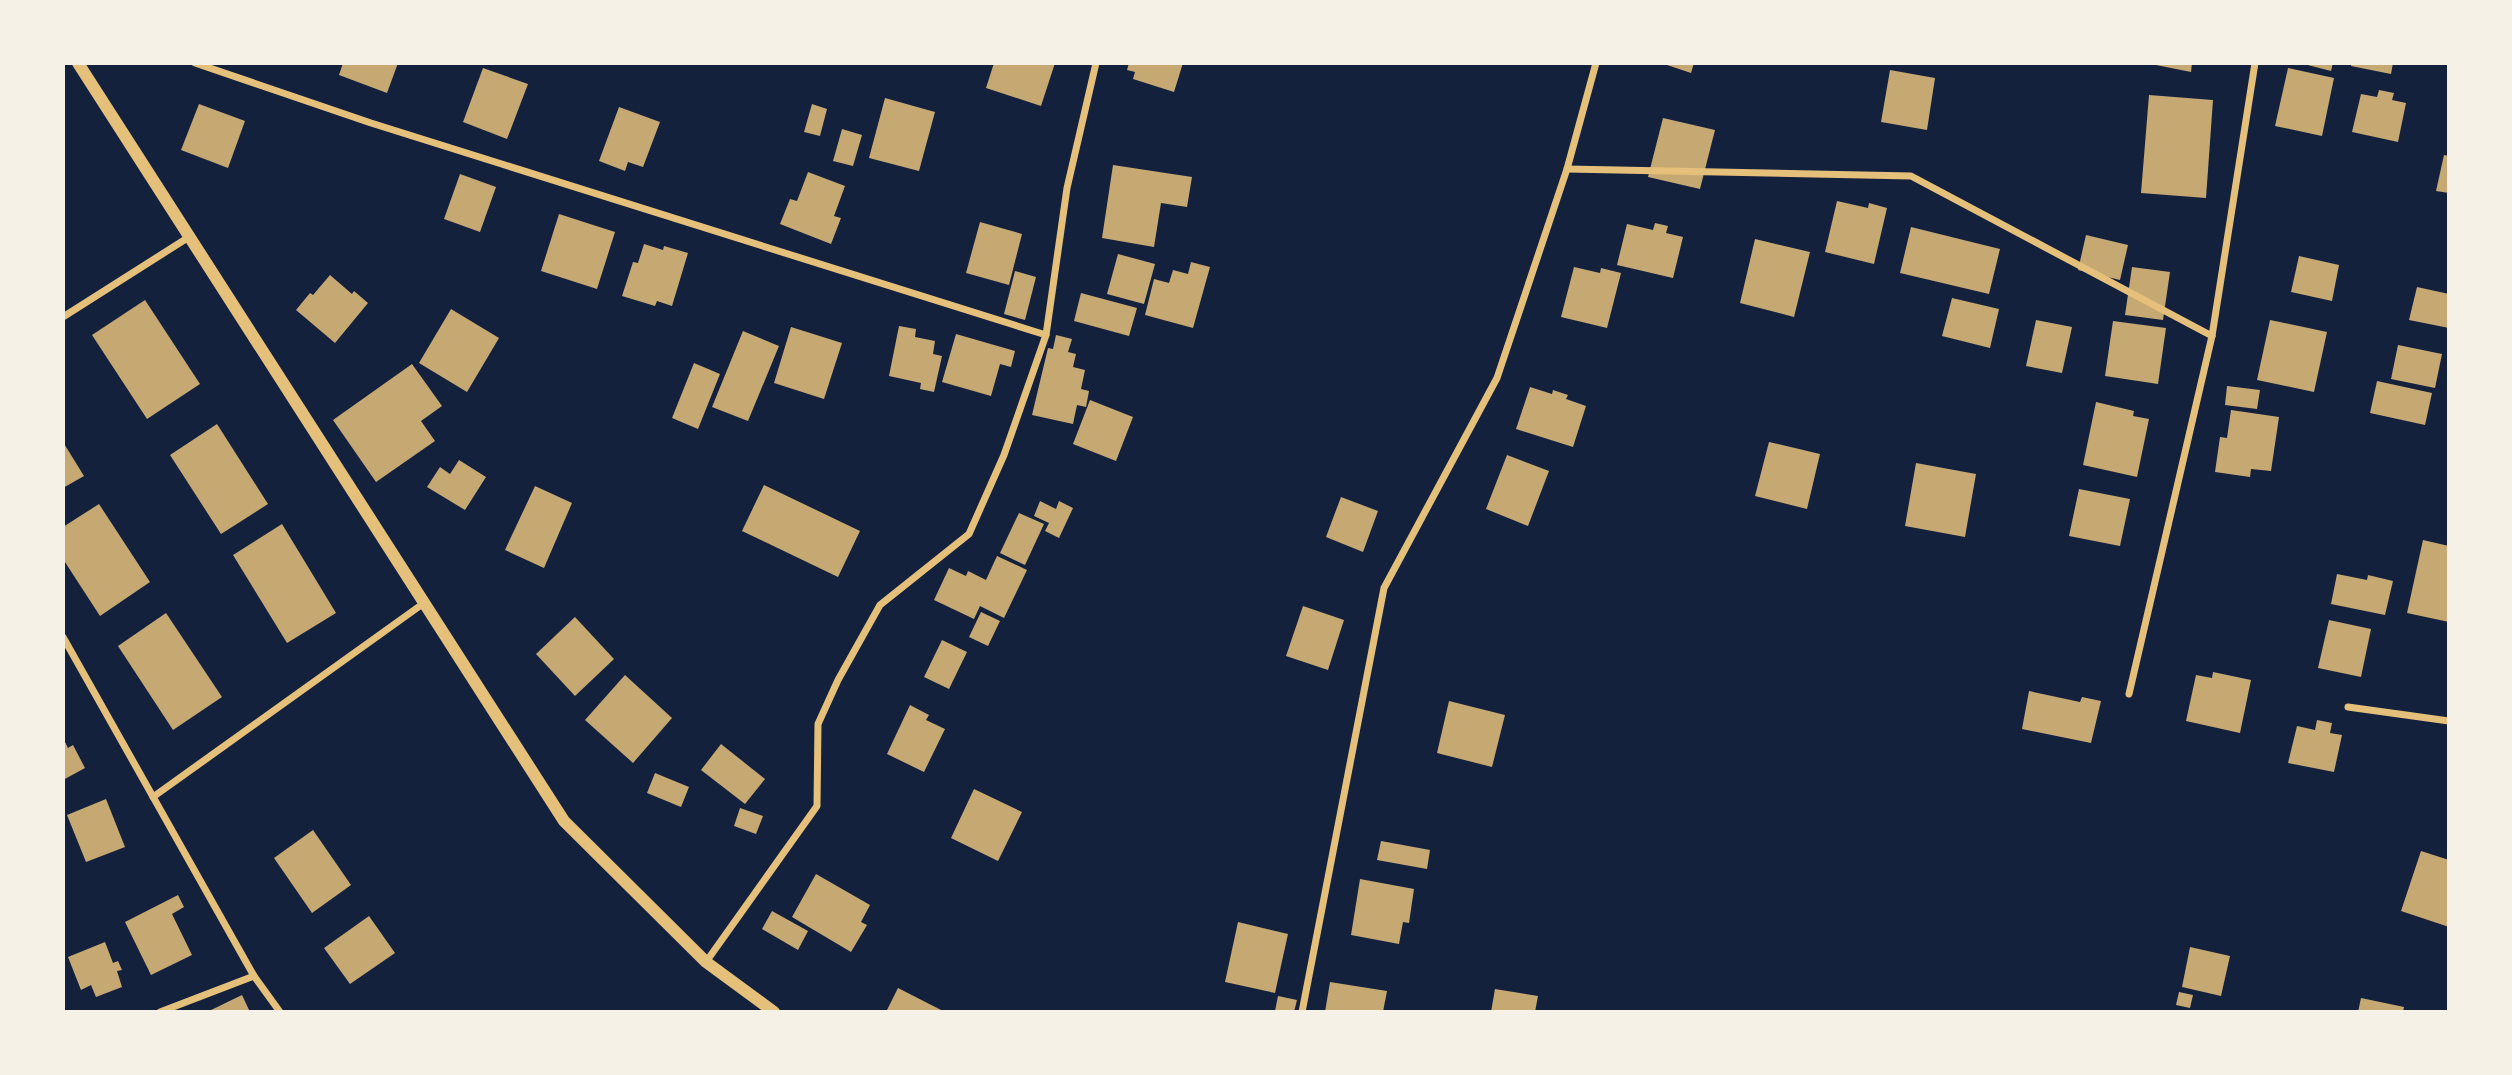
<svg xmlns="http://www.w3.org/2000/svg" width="2512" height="1075" font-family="Ubuntu,sans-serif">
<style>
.building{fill:#c6a872}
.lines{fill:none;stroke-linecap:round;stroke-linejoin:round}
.minor{stroke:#e5c07b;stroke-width:7}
.tertiary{stroke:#e5c07b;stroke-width:12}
</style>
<rect width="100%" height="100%" fill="#14213d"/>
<g class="building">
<polygon points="343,63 398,63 387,93 339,75"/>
<polygon points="994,63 1055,63 1041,106 986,88"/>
<polygon points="1129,63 1183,63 1174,92 1133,79 1135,72 1127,70"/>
<polygon points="1661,63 1694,63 1691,73"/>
<polygon points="2146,63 2192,63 2191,72"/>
<polygon points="2300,63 2333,63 2331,71"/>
<polygon points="2352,63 2393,63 2391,74 2351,66"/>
<polygon points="483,68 528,84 507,139 463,122"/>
<polygon points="2288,68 2334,78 2322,136 2275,126"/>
<polygon points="1890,70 1935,78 1927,130 1881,122"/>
<polygon points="2379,90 2394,93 2392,100 2406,103 2398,142 2352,132 2361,94 2377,97"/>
<polygon points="2149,95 2213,100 2206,198 2141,193"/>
<polygon points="885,98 935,112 919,171 869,158"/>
<polygon points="199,104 245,121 228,168 181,150"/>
<polygon points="812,104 827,109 820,136 804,132"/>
<polygon points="619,107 660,122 643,167 628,162 625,171 599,161"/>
<polygon points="1663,118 1715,130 1700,189 1648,177"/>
<polygon points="842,129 862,135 853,166 833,161"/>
<polygon points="2444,155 2449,156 2449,193 2436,191"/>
<polygon points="1113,165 1192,177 1187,207 1161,203 1154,247 1102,238"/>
<polygon points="808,172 845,186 834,216 841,218 831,244 780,224 790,199 797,201"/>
<polygon points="460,174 496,187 480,232 444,219"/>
<polygon points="1837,201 1868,208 1869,203 1887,208 1874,264 1825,252"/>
<polygon points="559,214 615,232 597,289 541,271"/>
<polygon points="980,222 1022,234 1009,285 966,273"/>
<polygon points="1655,223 1668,226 1666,233 1683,237 1673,278 1617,265 1627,224 1653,230"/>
<polygon points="1911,227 2000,249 1989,294 1900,273"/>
<polygon points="2086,235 2128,245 2120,280 2078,270"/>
<polygon points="1755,239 1810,252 1794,317 1740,303"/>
<polygon points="644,244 663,250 664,246 688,253 672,306 657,301 655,306 622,296 633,262 638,263"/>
<polygon points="1118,254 1155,264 1144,304 1107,294"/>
<polygon points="2299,256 2339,265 2332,301 2291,292"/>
<polygon points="1191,262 1210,267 1193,328 1145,315 1154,279 1169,283 1173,270 1188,274"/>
<polygon points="1574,267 1600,273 1601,268 1621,273 1607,328 1561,317"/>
<polygon points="2132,267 2170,272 2163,320 2125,315"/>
<polygon points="1015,271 1036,277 1025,320 1004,314"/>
<polygon points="330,275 352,294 354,291 368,303 335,343 296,310 310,293 313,295"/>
<polygon points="2417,287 2449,294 2449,328 2409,320"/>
<polygon points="1081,293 1137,308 1129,336 1074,321"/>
<polygon points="1952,298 1999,309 1990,348 1942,336"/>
<polygon points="145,300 200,384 147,419 92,335"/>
<polygon points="451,309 499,338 467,392 419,363"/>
<polygon points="2036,320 2072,327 2062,373 2026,366"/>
<polygon points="2270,320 2327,332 2314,392 2257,380"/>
<polygon points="2113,321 2166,328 2158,384 2105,376"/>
<polygon points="899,326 916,329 915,337 935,341 933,354 942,356 934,392 920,389 921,383 889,376"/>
<polygon points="791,327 842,343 824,399 774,383"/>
<polygon points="743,331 779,346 748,421 712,407"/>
<polygon points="956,334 1015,351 1011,367 1000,364 991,396 942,382"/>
<polygon points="1056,335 1072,339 1068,352 1076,354 1073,367 1085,370 1081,389 1089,391 1086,407 1077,405 1073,424 1032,415 1048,348 1053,349"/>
<polygon points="2398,345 2442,354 2435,388 2391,379"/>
<polygon points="694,363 720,374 698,429 672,418"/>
<polygon points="412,364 442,406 421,421 435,441 376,482 333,420"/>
<polygon points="2377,381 2432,393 2425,425 2370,413"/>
<polygon points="2227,386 2260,390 2257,409 2225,405"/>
<polygon points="1530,387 1552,394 1553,390 1568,395 1566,399 1586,406 1573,447 1516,429"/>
<polygon points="1090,400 1133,417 1116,461 1073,444"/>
<polygon points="2096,402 2134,411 2133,416 2149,419 2137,477 2083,465"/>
<polygon points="2231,410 2279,417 2271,471 2251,469 2250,477 2215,472 2220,437 2227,438"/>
<polygon points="217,424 268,504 221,534 170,455"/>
<polygon points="63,442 84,476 63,488"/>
<polygon points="1769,442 1820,454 1807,509 1755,496"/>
<polygon points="1507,455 1549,471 1528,526 1486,509"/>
<polygon points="459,460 486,477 465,510 427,487 440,467 450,474"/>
<polygon points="1916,463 1976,474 1965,537 1905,526"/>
<polygon points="764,485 860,531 838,577 742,531"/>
<polygon points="535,486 572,503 544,568 505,550"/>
<polygon points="2079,489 2130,499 2120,546 2069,536"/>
<polygon points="1341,497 1378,511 1363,552 1326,537"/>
<polygon points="1040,501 1056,509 1059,501 1073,508 1059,538 1045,531 1049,523 1034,516"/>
<polygon points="99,504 150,582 100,616 63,559 63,527"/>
<polygon points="1019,513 1044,524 1025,565 1000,553"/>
<polygon points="282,524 336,613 287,643 233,555"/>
<polygon points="2423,540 2449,546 2449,622 2407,613"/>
<polygon points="997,556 1027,570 1004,618 980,606 974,619 934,600 949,568 966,576 968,571 986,580"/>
<polygon points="2337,574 2367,580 2368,575 2393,581 2385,615 2331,604"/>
<polygon points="1303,606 1344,620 1328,670 1286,656"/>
<polygon points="981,612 1000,621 988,646 969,637"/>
<polygon points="166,613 222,697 173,730 118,646"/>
<polygon points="575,617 614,659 575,696 536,654"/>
<polygon points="2329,620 2371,629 2361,677 2318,668"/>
<polygon points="942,640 967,652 949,689 924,677"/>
<polygon points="2213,672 2251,680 2240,733 2186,721 2196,675 2212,678"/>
<polygon points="625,675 672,718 633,763 585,720"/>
<polygon points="2029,691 2080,702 2082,697 2101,701 2091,743 2022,729"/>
<polygon points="1449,701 1505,715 1492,767 1437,753"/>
<polygon points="910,705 929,715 926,720 945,729 924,772 887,754"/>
<polygon points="2317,720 2332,723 2330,733 2342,735 2334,772 2288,763 2297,726 2315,730"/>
<polygon points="63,738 68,748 73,745 85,768 63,780"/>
<polygon points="721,744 765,779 745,804 701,770"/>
<polygon points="655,773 689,787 681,807 647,793"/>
<polygon points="974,789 1022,812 998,861 951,838"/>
<polygon points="106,799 125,847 86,862 67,815"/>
<polygon points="740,808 763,816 756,834 734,826"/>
<polygon points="313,830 351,885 312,913 274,858"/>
<polygon points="1381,841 1430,850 1427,869 1377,860"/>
<polygon points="2421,851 2449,860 2449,927 2401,911"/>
<polygon points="816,874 870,905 861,922 867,925 851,952 792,917"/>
<polygon points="1360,879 1414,889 1409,923 1403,922 1399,944 1351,935"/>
<polygon points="178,895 184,907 172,914 192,955 151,975 125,922"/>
<polygon points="772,911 808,931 798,950 762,929"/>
<polygon points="369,916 395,953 350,984 324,948"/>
<polygon points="1238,922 1288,934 1275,993 1225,982"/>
<polygon points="105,942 113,963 118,961 122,970 117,971 122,987 96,997 91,985 81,990 68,957"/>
<polygon points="2190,947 2230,956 2221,996 2182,987"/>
<polygon points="1330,982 1387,991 1383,1012 1325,1012"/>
<polygon points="898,988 945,1012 886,1012"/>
<polygon points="1495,989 1538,996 1535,1012 1491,1012"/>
<polygon points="2179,992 2193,995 2190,1008 2176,1005"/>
<polygon points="242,995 250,1012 207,1012"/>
<polygon points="1278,996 1297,1000 1294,1012 1275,1011"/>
<polygon points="2361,998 2404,1007 2403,1012 2358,1012"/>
</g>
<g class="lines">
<g class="minor">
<polyline points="195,63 371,123 1046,335"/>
<polyline points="1567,169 1911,176 2212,336"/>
<polyline points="63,317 189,237"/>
<polyline points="63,637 254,976 280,1012"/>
<polyline points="2129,694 2212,336 2255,63"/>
<polyline points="2348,707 2449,721"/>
<polyline points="153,797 424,603"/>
<polyline points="706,962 817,806 818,724 838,680 880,605 969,534 1004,455 1046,335 1067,188 1096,63"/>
<polyline points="160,1012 254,976"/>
<polyline points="1302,1012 1384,588 1497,378 1567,169 1596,63"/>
</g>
<polyline class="tertiary" points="78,63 564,821 706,962 774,1012"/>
</g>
<rect width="2512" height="1075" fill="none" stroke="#f6f1e7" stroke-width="130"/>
</svg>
